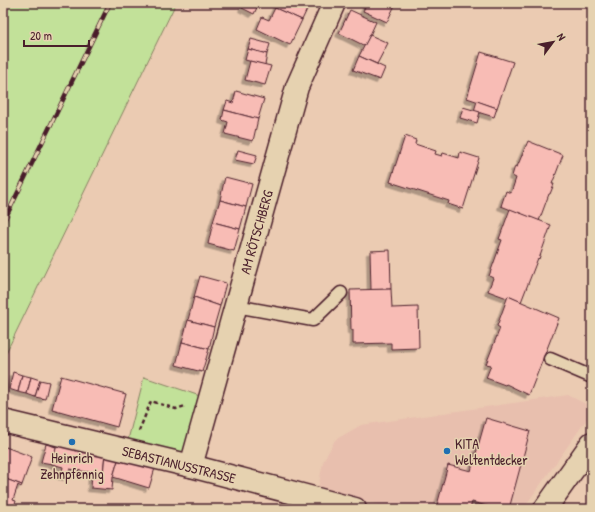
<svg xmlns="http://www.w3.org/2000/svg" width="595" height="512" font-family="'Patrick Hand',sans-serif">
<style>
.built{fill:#e8bfae}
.green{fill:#c2e199;stroke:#868062}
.building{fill:#f8bcb5;stroke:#4a1f2b;filter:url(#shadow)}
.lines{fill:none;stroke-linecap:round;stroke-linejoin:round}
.lane-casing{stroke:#4a1f2b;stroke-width:15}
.street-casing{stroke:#4a1f2b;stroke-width:25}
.path{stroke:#4a1f2b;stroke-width:2.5;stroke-dasharray:4 3;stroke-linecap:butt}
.lane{stroke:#e6d2b0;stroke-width:12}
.street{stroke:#e6d2b0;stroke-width:22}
.rail-casing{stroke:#4a1f2b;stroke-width:4.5}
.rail{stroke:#e6d2b0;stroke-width:3;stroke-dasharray:9;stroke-linecap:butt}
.poi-dot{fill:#1f6fb2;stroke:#e6d2b0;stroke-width:1.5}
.labels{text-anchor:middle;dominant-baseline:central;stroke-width:3;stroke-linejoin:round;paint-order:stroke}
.street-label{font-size:14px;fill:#4a1f2b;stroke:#e6d2b0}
.poi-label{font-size:14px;fill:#4a1f2b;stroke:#e6d2b0;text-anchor:start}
</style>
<defs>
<filter id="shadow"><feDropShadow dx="-3.5" dy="3.5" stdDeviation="0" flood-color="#0004"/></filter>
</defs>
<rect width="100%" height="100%" fill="#ebcbb2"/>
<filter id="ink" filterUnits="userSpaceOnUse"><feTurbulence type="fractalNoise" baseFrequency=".025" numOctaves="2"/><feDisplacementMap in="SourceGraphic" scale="8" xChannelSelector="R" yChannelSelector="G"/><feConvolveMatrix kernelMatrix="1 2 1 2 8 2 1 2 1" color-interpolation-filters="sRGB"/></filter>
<g filter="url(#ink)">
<polygon class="built" points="568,395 592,407 592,412 523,509 397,509 318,489 323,462 335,440 361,425"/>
<g class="green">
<polygon points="3,3 176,3 3,359"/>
<polygon points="144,377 200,396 185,457 128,440"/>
</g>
<g class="building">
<polygon points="244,3 259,3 254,14 242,8"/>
<polygon points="277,3 310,3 302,20 275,8"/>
<polygon points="367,3 391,3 395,5 387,22 363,11"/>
<polygon points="275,8 302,20 290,45 257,29 262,17 269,20"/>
<polygon points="350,10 376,22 365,46 339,33"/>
<polygon points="370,35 388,43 377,64 359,56"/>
<polygon points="251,39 270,44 267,54 248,49"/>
<polygon points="248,49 267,54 265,65 245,60"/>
<polygon points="481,52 513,62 497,108 467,98"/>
<polygon points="359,56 385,68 380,80 353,70"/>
<polygon points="250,61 271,66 265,85 245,80"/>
<polygon points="236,91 264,99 258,119 224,110 227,101 233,103"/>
<polygon points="477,101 497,108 494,117 474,111"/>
<polygon points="463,107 480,112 477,123 460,118"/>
<polygon points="224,110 258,119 253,141 225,134 228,122 222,120"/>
<polygon points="405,136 416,140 415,144 436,151 435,154 442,156 443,153 459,158 460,152 479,158 463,209 448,204 449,201 390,182"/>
<polygon points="528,141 563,155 552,184 554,184 550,194 549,194 539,221 501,206 506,191 511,193 516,178 512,176 515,166 517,167"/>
<polygon points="238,150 257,155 254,164 235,160"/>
<polygon points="225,177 252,184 246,207 220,200"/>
<polygon points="220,200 246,207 240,229 213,222"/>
<polygon points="510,209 551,225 539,259 538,258 521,302 508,296 507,298 488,291 493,278 489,276 502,240 499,239"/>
<polygon points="213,222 240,229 234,251 208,244"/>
<polygon points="390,250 391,289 371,290 370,251"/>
<polygon points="200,276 226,283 220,306 194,297"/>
<polygon points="391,289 392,308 418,307 419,348 391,349 391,343 353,344 353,330 351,330 350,290"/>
<polygon points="508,296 559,318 529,395 506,384 505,385 486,378 491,365 486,364 500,328 497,326"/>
<polygon points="194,297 220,306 214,327 188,320"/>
<polygon points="188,320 214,327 209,349 182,342"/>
<polygon points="182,342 209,349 202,372 176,365"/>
<polygon points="13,372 22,375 18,392 9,389"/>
<polygon points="22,375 31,377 27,394 18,392"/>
<polygon points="61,376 126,394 117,427 52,409"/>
<polygon points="31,377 40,380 35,397 27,394"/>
<polygon points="40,380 49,382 45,399 35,397"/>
<polygon points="486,418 530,431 509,509 498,509 472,502 470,509 436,509 448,465 471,471"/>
<polygon points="57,442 105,453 103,474 81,471 70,469 67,477 61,476 63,467 52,464"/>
<polygon points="46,444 56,447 52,464 41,462"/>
<polygon points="3,446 32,457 22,485 3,478"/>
<polygon points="105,453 119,457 113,477 112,490 91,488 92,472 103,474"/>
<polygon points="119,457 155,468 149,488 113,477"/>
<polygon points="3,478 22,485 21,487 18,485 13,500 16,501 13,509 3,509"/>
</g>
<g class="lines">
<g class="lane-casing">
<g id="lane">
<polyline points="236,306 313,320 341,293"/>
<polyline points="550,359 592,377"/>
</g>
</g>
<g class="street-casing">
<g id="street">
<polyline points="3,421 191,466 355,509"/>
<polyline points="191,466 297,87 334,3"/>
<polyline points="545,509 592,443"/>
</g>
</g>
<polyline class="path" points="139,431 151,401 176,409 185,406"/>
<use href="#lane" class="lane"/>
<use href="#street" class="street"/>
<g class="rail-casing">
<polyline id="rail" points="3,223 110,3"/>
</g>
<use href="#rail" class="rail"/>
</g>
</g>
<g class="poi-dot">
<circle cx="72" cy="442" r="4"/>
<circle cx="447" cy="451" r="4"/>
</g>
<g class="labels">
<g class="street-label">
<text transform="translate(256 232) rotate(-74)">AM RÖTSCHBERG</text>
<text transform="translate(179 464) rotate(14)">SEBASTIANUSSTRASSE</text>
</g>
<g class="poi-label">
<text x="455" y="443">KITA<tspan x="455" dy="16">Weltentdecker</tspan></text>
<text x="72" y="457" text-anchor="middle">Heinrich<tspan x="72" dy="16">Zehnpfennig</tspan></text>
</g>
</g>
<rect width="595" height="512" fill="none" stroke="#e6d2b0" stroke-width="16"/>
<rect x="8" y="8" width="579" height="496" fill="none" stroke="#4a1f2b" stroke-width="1.5" filter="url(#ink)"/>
<g transform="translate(553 42) rotate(58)" stroke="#e6d2b0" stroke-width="3" paint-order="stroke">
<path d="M0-3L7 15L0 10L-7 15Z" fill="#4a1f2b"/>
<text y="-6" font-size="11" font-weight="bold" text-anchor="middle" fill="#4a1f2b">N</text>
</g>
<path d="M24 40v6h65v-6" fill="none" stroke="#4a1f2b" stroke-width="2"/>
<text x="30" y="40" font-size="12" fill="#4a1f2b" stroke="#e6d2b0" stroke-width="3" paint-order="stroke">20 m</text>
</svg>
